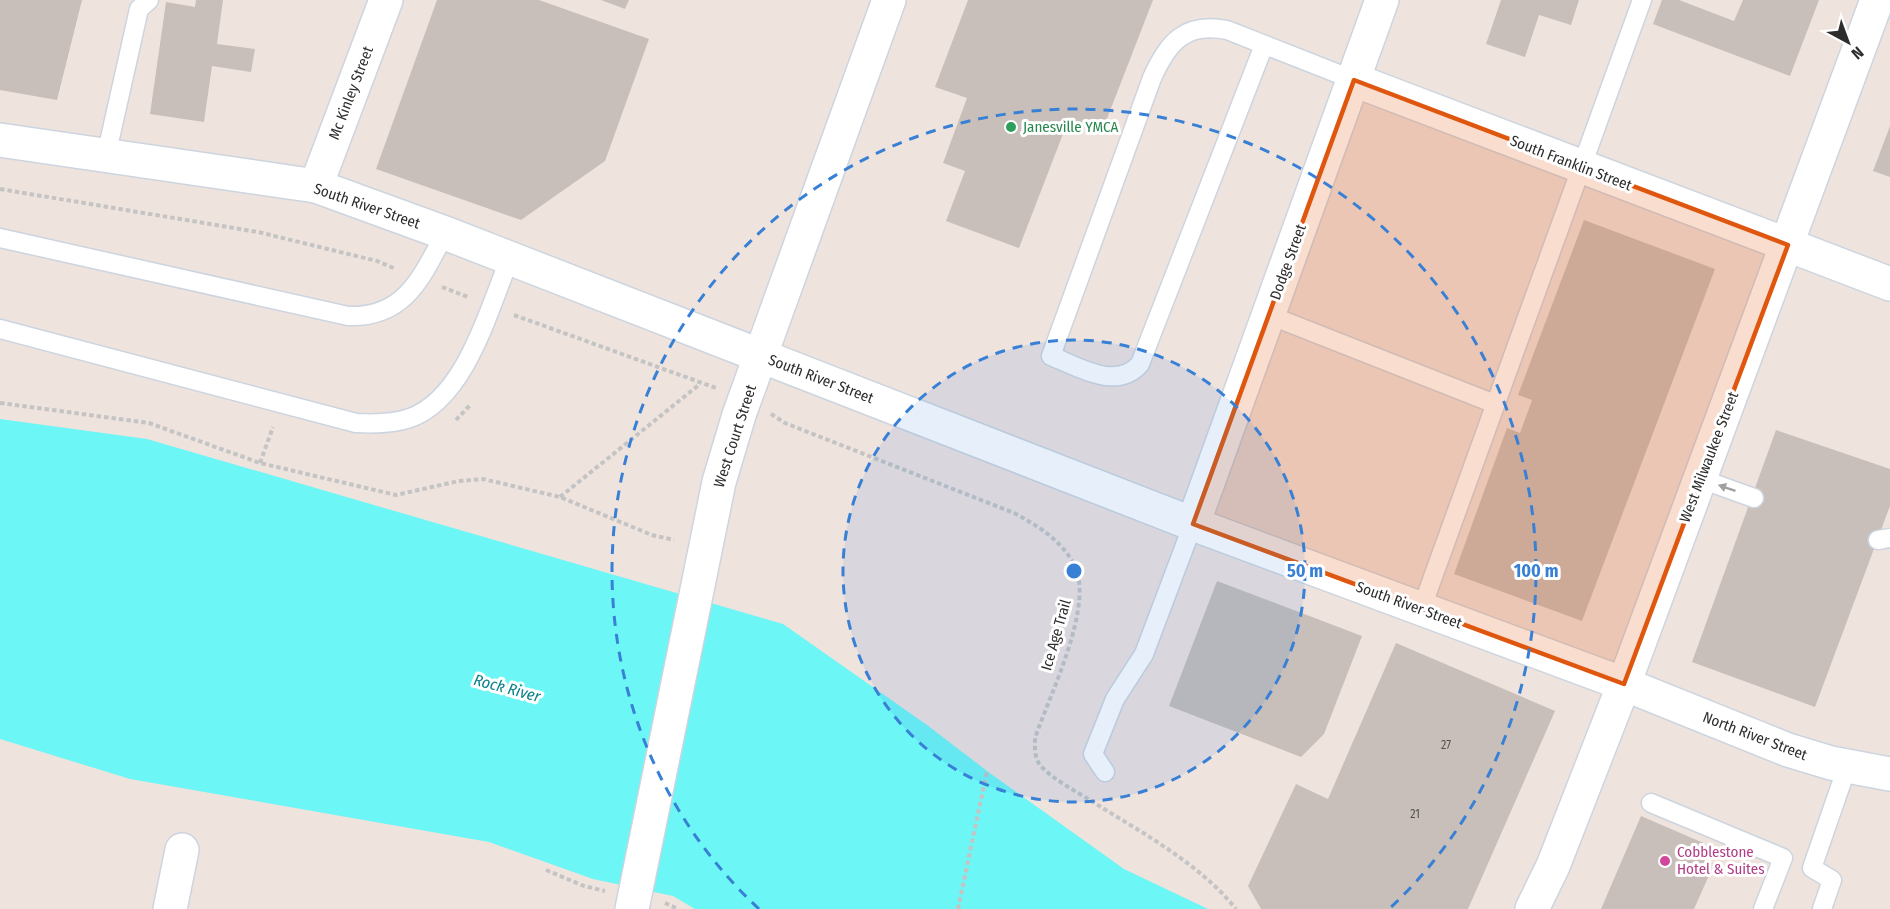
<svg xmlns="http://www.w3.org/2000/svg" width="1890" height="909" font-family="'Fira Sans Condensed',sans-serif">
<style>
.water{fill:#6cf6f5}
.building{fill:#c8bfba}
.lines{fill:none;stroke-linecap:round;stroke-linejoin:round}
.service-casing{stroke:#ccd5df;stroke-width:21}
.minor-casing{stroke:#ccd5df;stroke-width:36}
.secondary-casing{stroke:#ccd5df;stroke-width:36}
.path{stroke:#c4c4c4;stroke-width:4;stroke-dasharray:4.5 3;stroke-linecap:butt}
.service{stroke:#fff;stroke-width:18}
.minor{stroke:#fff;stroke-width:33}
.secondary{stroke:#fff;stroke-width:33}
.oneway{fill:#a0a0a0}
.marked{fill:#df570e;fill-opacity:0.2;stroke:#df570e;stroke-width:4.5;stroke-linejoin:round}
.ring{fill:none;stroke:#3880d5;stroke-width:3;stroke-dasharray:10 8}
.leisure-dot{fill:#2e9e5b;stroke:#fff;stroke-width:2}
.hotel-dot{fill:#d1479c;stroke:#fff;stroke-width:2}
.labels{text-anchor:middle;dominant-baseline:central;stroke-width:6;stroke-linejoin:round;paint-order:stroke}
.number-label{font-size:12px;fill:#545250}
.street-label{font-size:15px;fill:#2d2d2d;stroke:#fff}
.leisure-label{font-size:15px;fill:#27864d;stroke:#fff;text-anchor:start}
.hotel-label{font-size:15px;fill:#b23c85;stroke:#fff;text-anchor:start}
.water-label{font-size:16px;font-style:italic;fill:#07808a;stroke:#fff}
.centre{fill:#3880d5;stroke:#fff;stroke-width:3}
.ring-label{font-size:18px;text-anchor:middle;font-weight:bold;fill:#3880d5;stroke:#fff;stroke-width:6;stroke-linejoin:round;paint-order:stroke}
</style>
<rect width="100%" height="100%" fill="#efe3de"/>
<polygon class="water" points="0,419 147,439 783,624 927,725 987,771 1124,869 1208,909 695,909 673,896 593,879 489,842 130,779 0,739"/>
<g class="building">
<polygon points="0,0 82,0 57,100 0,90"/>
<polygon points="196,0 223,0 217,44 255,49 251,72 212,66 204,122 150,114 166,2 195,7"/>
<polygon points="437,0 539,0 649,39 605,161 521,220 376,169"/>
<polygon points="601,0 629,0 625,9"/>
<polygon points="968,0 1153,0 1101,134 1068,121 1019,248 946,221 965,171 943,163 967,98 935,87"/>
<polygon points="1501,0 1579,0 1571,25 1539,15 1525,57 1486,44"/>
<polygon points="1662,0 1679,0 1734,21 1743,0 1819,0 1790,76 1653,24"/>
<polygon points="1890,126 1890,177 1873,171"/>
<polygon points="1584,220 1715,269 1582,621 1454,574 1507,428 1520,433 1532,400 1518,395"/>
<polygon points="1776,430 1890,469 1890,506 1815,707 1692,662"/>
<polygon points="1217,581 1362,636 1324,734 1301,757 1169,706"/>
<polygon points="1396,643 1555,711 1468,909 1261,909 1248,886 1296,784 1328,799"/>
<polygon points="1641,816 1708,845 1702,859 1714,864 1694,909 1601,909"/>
</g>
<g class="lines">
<g class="service-casing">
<g id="service">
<path d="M1264,45L1140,364C1116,391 1079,367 1051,356L1152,78C1168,42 1185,22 1227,30L1354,80"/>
<polyline points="106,156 139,9 149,0"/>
<path d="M0,238L348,316C405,318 422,277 445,233"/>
<polyline points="1269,315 1495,404"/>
<path d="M0,329L356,423C374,424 393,424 410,418C466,398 489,308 510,258"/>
<polyline points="1701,479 1754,498"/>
<polyline points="1878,540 1890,538"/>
<polyline points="1421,610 1642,0"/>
<polyline points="1105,772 1093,754 1115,699 1144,654 1193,524"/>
<polyline points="1651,803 1783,858 1763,909"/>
<polyline points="1822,909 1832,880 1812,868 1847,767"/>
</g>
</g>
<g class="minor-casing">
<g id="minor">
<polyline points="1354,80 1788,245"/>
<polyline points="316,186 386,0"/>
<polyline points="1193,524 1382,0"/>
<polyline points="170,909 182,850"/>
</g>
</g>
<g class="secondary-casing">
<g id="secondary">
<polyline points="0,140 316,186 445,233 1193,524 1624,684 1788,750 1831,763 1890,774"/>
<polyline points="1788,245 1890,284"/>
<polyline points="632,909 719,482 739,415 889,0"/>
<polyline points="1532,909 1553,866 1624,684 1877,0"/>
</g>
</g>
<g class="path">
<polyline points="0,189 258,232 377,261 396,269"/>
<polyline points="442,287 468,297"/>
<polyline points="514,315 716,388"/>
<polyline points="0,403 149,423 260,463 396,495 459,481 483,479 560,497 652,535 674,540"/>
<path d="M771,414L785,423L1014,513C1038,526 1058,538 1073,562C1097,602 1049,696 1035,738C1035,747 1034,757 1040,765C1053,780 1076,791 1093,802C1142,833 1199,863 1236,909"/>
<polyline points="456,420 471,404"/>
<polyline points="260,463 273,427"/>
<polyline points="560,497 700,384"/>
<polyline points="546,870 584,886 605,891"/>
<polyline points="665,903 678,909"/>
<polyline points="958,909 987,771"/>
</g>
<use href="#service" class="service"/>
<use href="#minor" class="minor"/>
<use href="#secondary" class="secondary"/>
</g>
<defs><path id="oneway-solid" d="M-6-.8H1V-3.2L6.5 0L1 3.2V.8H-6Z" transform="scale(1.5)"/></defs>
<use class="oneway" href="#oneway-solid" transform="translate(1727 488) rotate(-161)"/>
<path class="marked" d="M1354,80L1788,245L1624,684L1193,524Z"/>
<circle cx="1074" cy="571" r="231" fill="#3880d5" fill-opacity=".12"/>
<g class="ring">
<circle cx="1074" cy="571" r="231"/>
<path d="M759 909A462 462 0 1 1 1389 909"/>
</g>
<circle class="leisure-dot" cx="1011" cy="127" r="6"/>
<circle class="hotel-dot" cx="1665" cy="861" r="6"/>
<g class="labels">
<g class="number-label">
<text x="1446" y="745">27</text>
<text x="1415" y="814">21</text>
</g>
<g class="street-label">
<text transform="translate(351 93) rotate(-69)">Mc Kinley Street</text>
<text transform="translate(1571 163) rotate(21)">South Franklin Street</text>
<text transform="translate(367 206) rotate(19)">South River Street</text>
<text transform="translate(1288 262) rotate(-70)">Dodge Street</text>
<text transform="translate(821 379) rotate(21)">South River Street</text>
<text transform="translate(735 436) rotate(-72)">West Court Street</text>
<text transform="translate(1709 457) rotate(-69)">West Milwaukee Street</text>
<text transform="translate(1409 605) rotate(20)">South River Street</text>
<text transform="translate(1056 635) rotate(-74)">Ice Age Trail</text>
<text transform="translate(1755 736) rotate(21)">North River Street</text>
</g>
<g class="leisure-label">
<text x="1023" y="127">Janesville YMCA</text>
</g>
<g class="hotel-label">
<text x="1677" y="852">Cobblestone<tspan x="1677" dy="17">Hotel &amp; Suites</tspan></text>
</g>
<g class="water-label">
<text transform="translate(507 688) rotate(15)">Rock River</text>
</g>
</g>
<circle cx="1074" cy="571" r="9" class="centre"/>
<g class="ring-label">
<text x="1305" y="577">50 m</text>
<text x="1536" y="577">100 m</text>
</g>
<g transform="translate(1848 42) rotate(139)" stroke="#ffffff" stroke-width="4.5" paint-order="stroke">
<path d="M0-4.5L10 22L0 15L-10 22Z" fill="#2d2d2d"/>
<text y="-9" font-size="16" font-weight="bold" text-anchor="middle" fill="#2d2d2d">N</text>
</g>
</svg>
